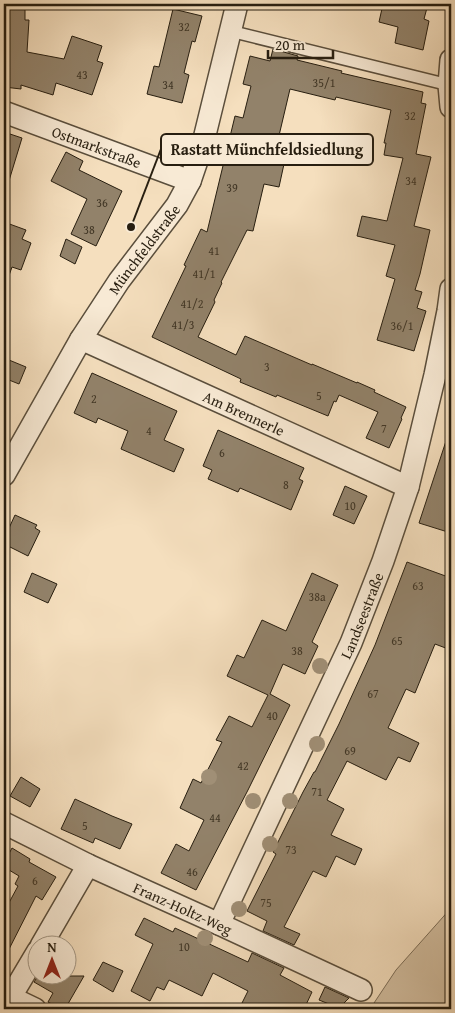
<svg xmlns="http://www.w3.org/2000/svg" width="455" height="1013" font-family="'Gentium Book Plus',serif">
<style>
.green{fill:#d2bea0;stroke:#7c6e58}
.building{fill:#92826a;stroke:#271e10}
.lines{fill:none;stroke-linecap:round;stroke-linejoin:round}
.service-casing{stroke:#5a4e3c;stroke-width:14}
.minor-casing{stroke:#5a4e3c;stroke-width:24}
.service{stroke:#f8ead5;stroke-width:11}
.minor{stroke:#f8ead5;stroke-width:21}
.tree{fill:#a08f76}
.labels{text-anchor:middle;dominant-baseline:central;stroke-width:5;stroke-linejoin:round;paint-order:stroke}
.number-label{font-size:12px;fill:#423726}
.street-label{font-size:15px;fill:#271e10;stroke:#f8ead5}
.leader{fill:none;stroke:#271e10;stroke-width:2}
.callout-dot{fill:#271e10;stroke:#f8ead5;stroke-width:2}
.callout{fill:#f8ead5;stroke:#271e10;stroke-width:2}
.callout-label{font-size:16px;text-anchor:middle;font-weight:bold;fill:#271e10}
</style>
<rect width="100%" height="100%" fill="#f5dfbe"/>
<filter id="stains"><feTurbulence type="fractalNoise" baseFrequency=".004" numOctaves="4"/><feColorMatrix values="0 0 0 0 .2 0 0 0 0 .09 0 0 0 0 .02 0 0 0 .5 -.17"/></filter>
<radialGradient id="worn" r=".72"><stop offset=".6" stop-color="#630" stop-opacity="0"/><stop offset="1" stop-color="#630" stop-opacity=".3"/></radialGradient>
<polygon class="green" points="451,908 451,1009 370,1009 396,970"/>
<g class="building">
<polygon points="383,4 428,4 424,19 429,21 423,50 395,43 398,27 379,22"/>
<polygon points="4,7 25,9 25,20 29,20 27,52 64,59 72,36 102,46 97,61 103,63 92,95 56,83 53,95 21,85 21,89 4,87"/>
<polygon points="173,9 202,16 195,42 192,41 184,73 189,75 182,103 147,94 154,66 159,67"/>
<polygon points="273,49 298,56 297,60 342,71 341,73 423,92 421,103 426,104 416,154 431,157 414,226 430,230 420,274 415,290 422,292 417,308 426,311 414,351 377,340 395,279 386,276 395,245 357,236 362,216 387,221 403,158 384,155 386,143 384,143 391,110 336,97 335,100 290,89 273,161 284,164 279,187 264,184 253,231 247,230 221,282 222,283 214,300 215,302 198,337 236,355 245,336 312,365 312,364 357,383 357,382 375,390 374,392 406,407 401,418 402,419 389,448 366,438 378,412 339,395 336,402 334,401 328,416 277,395 276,397 240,382 241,379 152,337 186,266 184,265 201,229 207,232 235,116 243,118 251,86 243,84 250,56 270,61"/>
<polygon points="4,132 22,138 8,184 4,183"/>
<polygon points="66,152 83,161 79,170 122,191 96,246 71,234 87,199 51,181"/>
<polygon points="4,222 26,230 22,239 31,243 21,270 12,267 6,284 4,284"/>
<polygon points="66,239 82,247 75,264 60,256"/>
<polygon points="9,360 26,367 19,384 4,378 4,372"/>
<polygon points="92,373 177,411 164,440 184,449 174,472 121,449 128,431 98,418 96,423 74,413"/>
<polygon points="218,430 304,468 299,479 303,481 291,510 240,488 238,492 208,479 212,470 203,466"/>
<polygon points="448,435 451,436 451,533 419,523"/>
<polygon points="345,486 367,496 354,524 333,515"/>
<polygon points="15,515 37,525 35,528 40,531 28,556 4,544 4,539"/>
<polygon points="407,562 451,578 451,650 435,644 415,693 406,689 388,728 419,743 410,762 398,757 386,780 347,761 346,763 327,800 344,809 331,835 362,849 355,865 336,856 326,877 313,871 284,927 300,934 294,945 263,931 267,921 247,911 276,854 273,852 303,792 314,772 315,772 339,724 375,645"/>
<polygon points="32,573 57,584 48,603 24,592"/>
<polygon points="312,573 338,585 312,642 318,646 305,674 283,664 270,694 290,705 248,790 196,890 161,873 176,844 189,851 204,820 180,808 193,779 201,783 222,742 216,740 229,716 252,727 268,695 227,676 237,655 244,658 262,620 286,631"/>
<polygon points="21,777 40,789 30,807 10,796"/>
<polygon points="75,799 112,816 132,824 120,849 95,838 93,843 61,829"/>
<polygon points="12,848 30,859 29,862 56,877 42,900 36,896 4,959 4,912 18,886 15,884 19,876 4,867 4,863"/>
<polygon points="144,918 173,932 175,928 248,962 252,953 284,968 280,975 312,992 304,1009 239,1009 248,991 213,973 202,996 169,980 164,990 157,987 150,1001 131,991 153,944 135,935"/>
<polygon points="103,962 123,971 113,992 93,980"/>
<polygon points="38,976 84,976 65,1009 61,1009 48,1002 53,993 34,982"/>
<polygon points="325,987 349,998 339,1008 319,1000"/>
</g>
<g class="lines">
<g class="service-casing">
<polyline id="service" points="230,31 449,85"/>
</g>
<g class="minor-casing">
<g id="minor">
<polyline points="451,60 449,85 451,107"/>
<path id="s1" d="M4,112L190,181"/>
<path id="s2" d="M81,339L408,487"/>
<path id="s3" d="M4,475L81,339L119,281L177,205L190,181L203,143L237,4"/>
<path id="s4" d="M4,823L88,865L219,924L361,990"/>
<path id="s5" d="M219,924L351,643L383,561L408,487L435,375L448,311L451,289"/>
<polyline points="41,946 88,865"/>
<polyline points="10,997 35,1009"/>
<polyline points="4,1008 38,951"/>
</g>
</g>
<use href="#service" class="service"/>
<use href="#minor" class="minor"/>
</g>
<g class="tree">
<circle cx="320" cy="666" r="8"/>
<circle cx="317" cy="744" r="8"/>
<circle cx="209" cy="777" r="8"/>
<circle cx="253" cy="801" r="8"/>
<circle cx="290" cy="801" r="8"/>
<circle cx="270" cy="844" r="8"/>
<circle cx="239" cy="909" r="8"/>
<circle cx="205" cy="938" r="8"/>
</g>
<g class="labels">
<g class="number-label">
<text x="184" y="26">32</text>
<text x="82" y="74">43</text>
<text x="324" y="82">35/1</text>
<text x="168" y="84">34</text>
<text x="410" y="115">32</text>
<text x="411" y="180">34</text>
<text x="232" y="187">39</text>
<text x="102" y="202">36</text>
<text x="89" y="229">38</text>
<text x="214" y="250">41</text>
<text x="204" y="273">41/1</text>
<text x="192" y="303">41/2</text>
<text x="183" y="324">41/3</text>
<text x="402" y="325">36/1</text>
<text x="267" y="366">3</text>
<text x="319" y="395">5</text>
<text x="94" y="398">2</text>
<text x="384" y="428">7</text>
<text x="149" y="430">4</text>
<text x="222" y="452">6</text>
<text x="286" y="484">8</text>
<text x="350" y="505">10</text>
<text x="418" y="585">63</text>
<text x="317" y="596">38a</text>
<text x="397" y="640">65</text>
<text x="297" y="650">38</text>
<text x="373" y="693">67</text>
<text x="272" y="715">40</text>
<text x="350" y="750">69</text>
<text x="243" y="765">42</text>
<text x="317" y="791">71</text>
<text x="215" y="817">44</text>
<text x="85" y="825">5</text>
<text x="291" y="849">73</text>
<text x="192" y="871">46</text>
<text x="35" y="880">6</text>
<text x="266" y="902">75</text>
<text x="184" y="946">10</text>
</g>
<g class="street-label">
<text stroke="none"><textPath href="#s1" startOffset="99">Ostmarkstraße</textPath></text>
<text stroke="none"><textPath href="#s3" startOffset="266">Münchfeldstraße</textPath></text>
<text stroke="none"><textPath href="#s2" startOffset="179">Am Brennerle</textPath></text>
<text stroke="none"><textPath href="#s5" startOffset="340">Landseestraße</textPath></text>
<text stroke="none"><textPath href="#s4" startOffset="198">Franz-Holtz-Weg</textPath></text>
</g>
</g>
<path class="leader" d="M131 227L161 149"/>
<circle class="callout-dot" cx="131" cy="227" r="5"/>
<rect class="callout" x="161" y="134" width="212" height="31" rx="5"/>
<g class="callout-label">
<text x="267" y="155">Rastatt Münchfeldsiedlung</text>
</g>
<rect width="455" height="1013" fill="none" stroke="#f5dfbe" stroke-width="20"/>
<rect x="5" y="5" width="445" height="1003" fill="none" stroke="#271e10" stroke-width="2.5"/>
<rect x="10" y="10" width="435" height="993" fill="none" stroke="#271e10"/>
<g transform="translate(52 960)"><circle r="24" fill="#f8ead5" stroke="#a49886"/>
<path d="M0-4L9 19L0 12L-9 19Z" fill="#8f2418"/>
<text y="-8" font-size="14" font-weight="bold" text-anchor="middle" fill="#271e10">N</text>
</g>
<path d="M268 50v8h65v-8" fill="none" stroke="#271e10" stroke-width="2.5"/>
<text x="275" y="50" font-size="15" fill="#271e10" stroke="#f8ead5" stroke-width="4" paint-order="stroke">20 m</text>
<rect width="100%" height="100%" filter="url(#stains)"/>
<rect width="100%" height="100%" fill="url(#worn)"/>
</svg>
